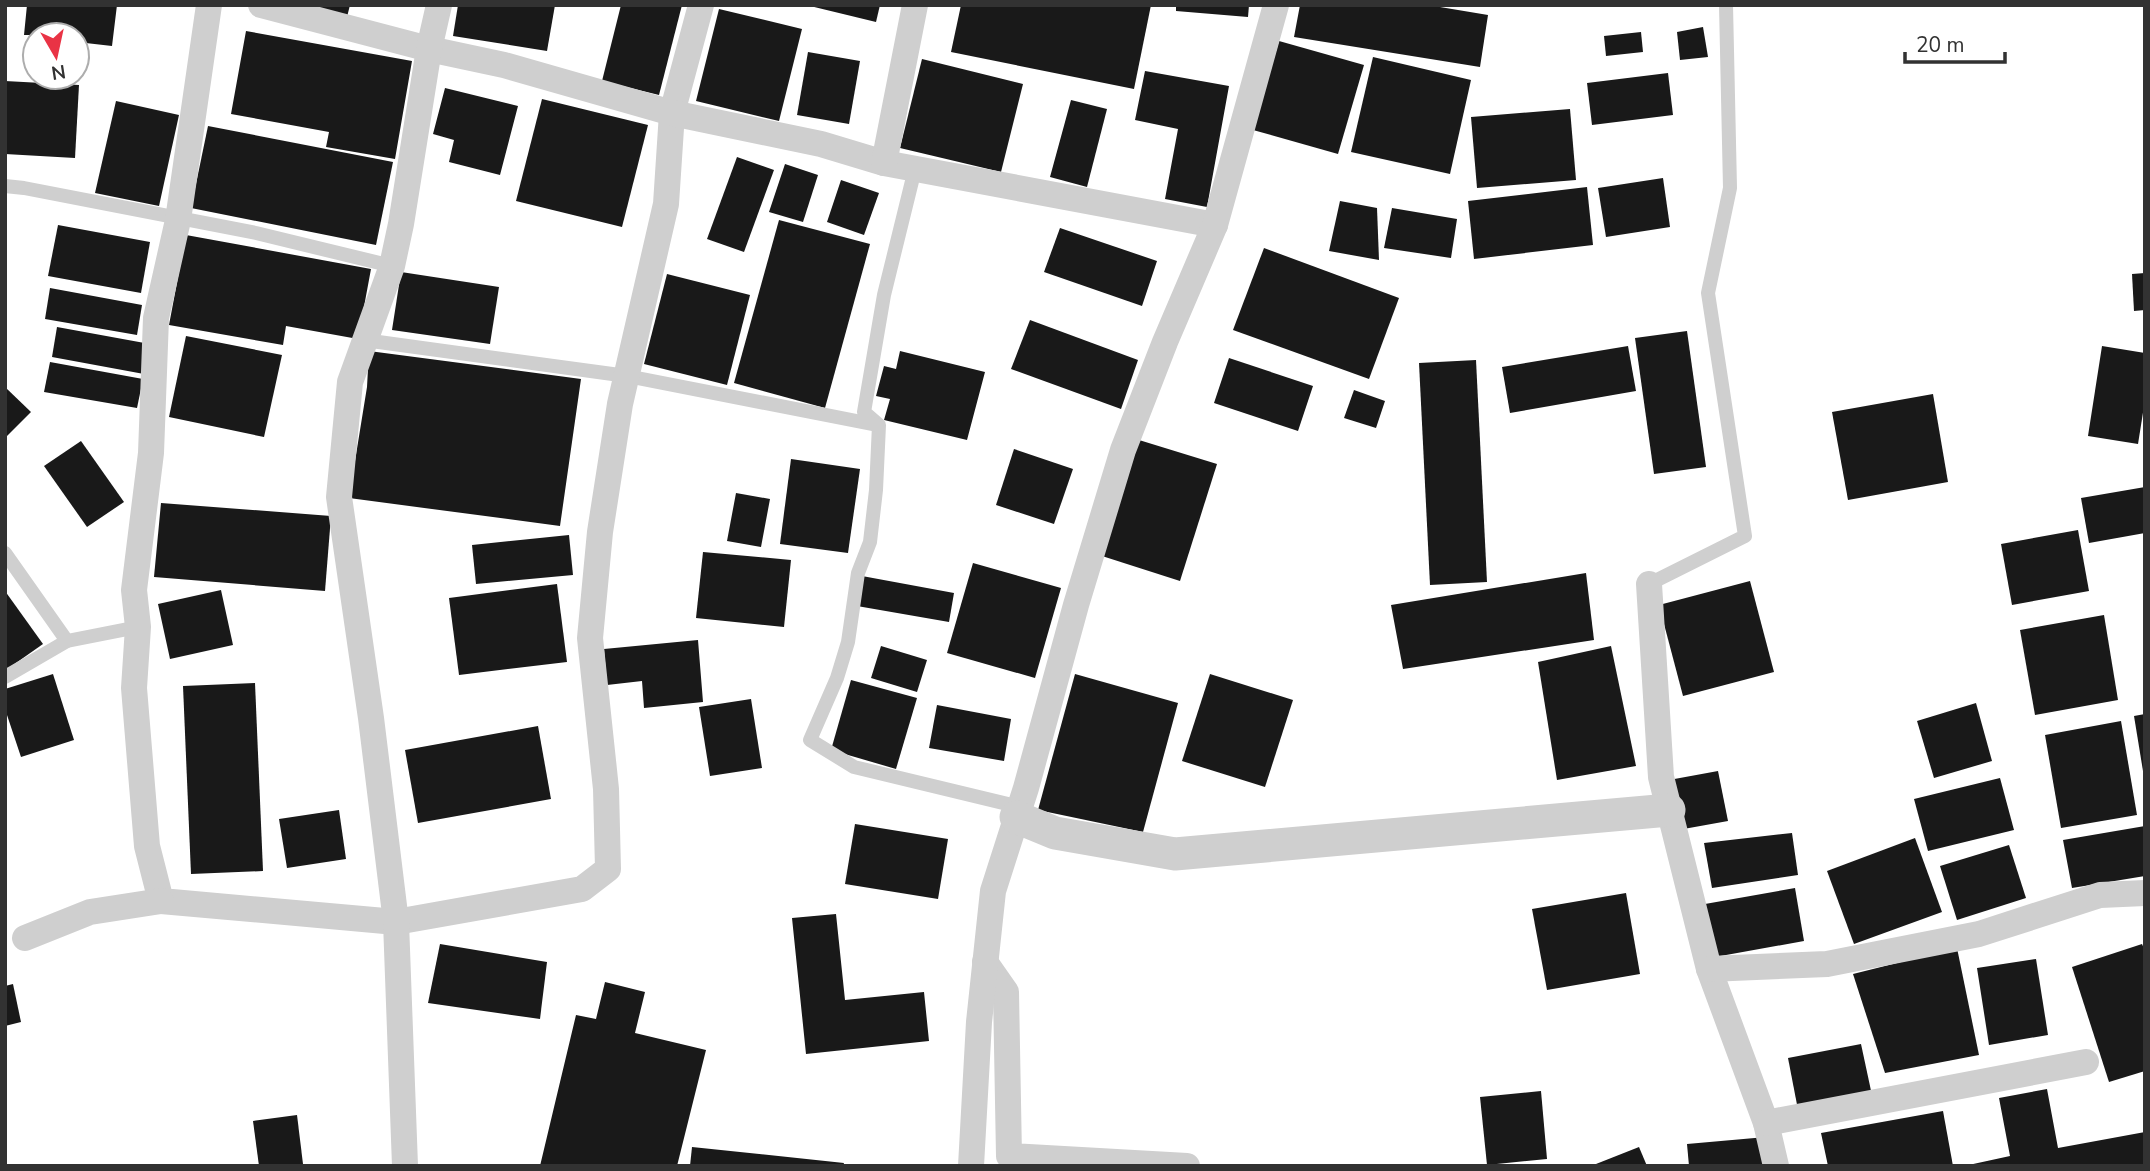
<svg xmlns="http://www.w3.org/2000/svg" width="2150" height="1171" font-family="'Nunito Sans',sans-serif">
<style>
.building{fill:#191919}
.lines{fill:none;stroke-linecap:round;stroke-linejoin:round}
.service{stroke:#cfcfcf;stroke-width:14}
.minor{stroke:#cfcfcf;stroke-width:26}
.tertiary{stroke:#cfcfcf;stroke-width:33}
</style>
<rect width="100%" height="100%" fill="#fff"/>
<g class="building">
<polygon points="27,5 117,5 112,46 77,42 77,35 24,35"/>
<polygon points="305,5 350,5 347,17"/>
<polygon points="458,5 555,5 547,51 453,36"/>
<polygon points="621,5 682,5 659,95 602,81"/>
<polygon points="806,5 880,5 876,22"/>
<polygon points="961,5 1151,5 1134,89 951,52"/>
<polygon points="1176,5 1249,5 1248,17 1176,11"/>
<polygon points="1300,5 1428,5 1488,15 1480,67 1294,37"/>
<polygon points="719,9 802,29 779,121 696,101"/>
<polygon points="1703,27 1708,57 1680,60 1677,32"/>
<polygon points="246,31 412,61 395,159 326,147 329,132 231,114"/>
<polygon points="1641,32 1643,52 1606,56 1604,36"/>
<polygon points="1279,41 1364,65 1338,154 1253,130"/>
<polygon points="808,52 860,61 849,124 797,115"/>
<polygon points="1373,57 1471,80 1450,174 1351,152"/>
<polygon points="922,59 1023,84 1001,172 900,148"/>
<polygon points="1145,71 1229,86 1207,207 1165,199 1178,129 1135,120"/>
<polygon points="1668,73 1673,115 1592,125 1587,83"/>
<polygon points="5,81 79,85 75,158 5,154"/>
<polygon points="445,88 518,106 500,175 449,162 454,140 433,134"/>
<polygon points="542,99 648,125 622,227 516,201"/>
<polygon points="1071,100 1107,109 1087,187 1050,177"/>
<polygon points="116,101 179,115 159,206 95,193"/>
<polygon points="1570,109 1576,180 1477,188 1471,117"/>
<polygon points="208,126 393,162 376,245 191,208"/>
<polygon points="737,157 774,170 744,252 707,239"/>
<polygon points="785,164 818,175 803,222 769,212"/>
<polygon points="1663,178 1670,227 1606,237 1598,188"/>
<polygon points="841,180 879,193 864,235 827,222"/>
<polygon points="1587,187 1593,245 1474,259 1468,201"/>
<polygon points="1340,201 1377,208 1379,260 1329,251"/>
<polygon points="1392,208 1457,219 1451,258 1384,248"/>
<polygon points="779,220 870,244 825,408 734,383"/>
<polygon points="58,225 150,242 141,293 48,276"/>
<polygon points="1060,228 1157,261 1142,306 1044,272"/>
<polygon points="186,235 371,269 358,339 286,326 283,345 169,325"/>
<polygon points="1264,248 1399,298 1369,379 1233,330"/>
<polygon points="401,272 499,287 490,344 392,330"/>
<polygon points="2145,273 2145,310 2134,311 2132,274"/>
<polygon points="667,274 750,295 727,385 644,364"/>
<polygon points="50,288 142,305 137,335 45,319"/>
<polygon points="1030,320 1138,360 1121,409 1011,369"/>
<polygon points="57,327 150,344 144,374 52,357"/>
<polygon points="1687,331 1706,467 1654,474 1635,338"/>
<polygon points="186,336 282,355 264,437 169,417"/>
<polygon points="1628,346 1636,391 1510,413 1502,367"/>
<polygon points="2102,346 2145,353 2145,400 2138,444 2088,436"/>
<polygon points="369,351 581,379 560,526 349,498 367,387"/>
<polygon points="900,351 985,372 967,440 884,420 890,399 876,396 884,366 896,369"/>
<polygon points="1229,358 1313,386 1298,431 1214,403"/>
<polygon points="1476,360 1487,582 1430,585 1419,363"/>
<polygon points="50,362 143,379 137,408 44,392"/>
<polygon points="5,387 31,412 5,438"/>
<polygon points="1354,390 1385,401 1376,428 1344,418"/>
<polygon points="1933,394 1948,482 1848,500 1832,412"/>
<polygon points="1139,440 1217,464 1180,581 1102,556"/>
<polygon points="81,441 124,502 87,527 44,466"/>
<polygon points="1014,449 1073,469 1054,524 996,505"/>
<polygon points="791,459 860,469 848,553 780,544"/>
<polygon points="2145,487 2145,533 2089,543 2081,498"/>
<polygon points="736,493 770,499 761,547 727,541"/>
<polygon points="161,503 331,516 325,591 154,577"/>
<polygon points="2078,530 2089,591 2012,605 2001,544"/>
<polygon points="569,535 573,575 476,584 472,545"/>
<polygon points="703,552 791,560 784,627 696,618"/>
<polygon points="973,563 1061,588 1035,678 947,653"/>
<polygon points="1586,573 1594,640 1403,669 1391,605"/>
<polygon points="862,576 954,593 949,622 857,606"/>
<polygon points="1750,581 1774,672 1683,696 1659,605"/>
<polygon points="557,584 567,662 459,675 449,598"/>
<polygon points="221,590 233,645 170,659 158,604"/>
<polygon points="5,591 43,644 6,670 5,669"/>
<polygon points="2104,615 2118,700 2035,715 2020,630"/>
<polygon points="698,640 703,702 644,708 642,681 607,685 604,649"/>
<polygon points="881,646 927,660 917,692 871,678"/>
<polygon points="1611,646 1636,766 1557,780 1538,662"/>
<polygon points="53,674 74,740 21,757 5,709 5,689"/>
<polygon points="1075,674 1178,703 1143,832 1038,810"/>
<polygon points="1210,674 1293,700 1265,787 1182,761"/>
<polygon points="851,680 917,698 896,769 831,750"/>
<polygon points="255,683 263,871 191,874 183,686"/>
<polygon points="751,699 762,768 710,776 699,707"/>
<polygon points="1976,703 1992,761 1934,778 1917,721"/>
<polygon points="937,705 1011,719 1004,761 929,748"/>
<polygon points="2145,714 2145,771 2143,771 2134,716"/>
<polygon points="2121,721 2137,815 2061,828 2045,735"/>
<polygon points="538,726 551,799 418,823 405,750"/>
<polygon points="1718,771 1728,821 1678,830 1669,780"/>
<polygon points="2000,778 2014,830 1928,851 1914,799"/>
<polygon points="339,810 346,859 287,868 279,819"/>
<polygon points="855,824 948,839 938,899 845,884"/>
<polygon points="2145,826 2145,876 2072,888 2063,840"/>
<polygon points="1792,833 1798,875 1712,888 1704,843"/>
<polygon points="1915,838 1942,912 1854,944 1827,871"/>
<polygon points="2009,845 2026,898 1957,920 1940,866"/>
<polygon points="1795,888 1804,941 1715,957 1705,904"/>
<polygon points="1626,893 1640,974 1547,990 1532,909"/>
<polygon points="836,914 845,1000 924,992 929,1041 806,1054 792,918"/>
<polygon points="440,944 547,962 540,1019 428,1003"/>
<polygon points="2142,944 2145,951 2145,1071 2109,1082 2072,967"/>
<polygon points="1957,948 1979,1055 1885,1073 1853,974"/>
<polygon points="2036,959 2048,1035 1989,1045 1977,968"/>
<polygon points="605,982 645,992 635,1033 706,1050 677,1166 540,1166 576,1015 596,1019"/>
<polygon points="13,984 21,1022 5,1026 5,986"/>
<polygon points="1861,1044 1873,1100 1799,1115 1788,1058"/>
<polygon points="2047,1089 2058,1148 2145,1132 2145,1166 1964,1166 2010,1156 1999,1098"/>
<polygon points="1541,1091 1547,1159 1487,1165 1480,1097"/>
<polygon points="1943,1111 1953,1166 1828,1166 1821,1133"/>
<polygon points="297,1115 303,1164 259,1166 253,1121"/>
<polygon points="1766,1137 1768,1166 1689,1166 1687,1144"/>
<polygon points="692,1147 844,1163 843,1166 690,1166"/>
<polygon points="1639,1147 1647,1166 1597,1166 1596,1164"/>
</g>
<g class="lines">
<g class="service">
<polyline points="915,169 884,295 864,412 879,425 876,490 870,542 858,573 848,642 837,678 810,740 854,767 1020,807"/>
<polyline points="5,186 24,188 256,233 392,266"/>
<polyline points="364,340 627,376 877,425"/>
<polyline points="5,553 67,641 138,627"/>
<polyline points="1649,584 1745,536 1708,293 1730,188 1726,5"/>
<polyline points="5,677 67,641"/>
</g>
<g class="minor">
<polyline points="209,5 178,220 156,318 151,453 134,590 138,627 134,688 147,846 161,901 396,922 582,889 608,869 606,789 590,638 600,532 620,404 666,204 672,113 701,5"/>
<polyline points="261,5 429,49 504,65 672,113 821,144 884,163 1215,225"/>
<polyline points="884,163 915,5"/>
<polyline points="1649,584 1661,777 1709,969 1766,1123 1776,1166"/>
<polyline points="25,938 90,912 161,901"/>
<polyline points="985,962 1006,992 1009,1156 1187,1166"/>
<polyline points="1709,969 1827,964 1979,934 2100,895 2145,893"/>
<polyline points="1766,1123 2086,1062"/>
<polyline points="405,1166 396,922 371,718 339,497 350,382 392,266 401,224 429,49 439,5"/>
<polyline points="971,1166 979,1022 993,891 1026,788 1076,605 1123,450 1165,342 1215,225 1276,5"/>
</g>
<polyline class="tertiary" points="1016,817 1055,833 1175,854 1669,810"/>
</g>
<rect width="2150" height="1171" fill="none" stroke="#323232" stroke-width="14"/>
<g transform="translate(56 56) rotate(171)"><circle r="33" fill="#ffffff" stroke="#adadad" stroke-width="2"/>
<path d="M0-5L12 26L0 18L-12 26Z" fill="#e93345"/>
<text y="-10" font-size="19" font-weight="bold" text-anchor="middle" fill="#323232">N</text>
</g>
<path d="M1905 52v10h100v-10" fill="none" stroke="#323232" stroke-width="3.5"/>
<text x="1916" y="52" font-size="21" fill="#323232" stroke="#ffffff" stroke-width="5" paint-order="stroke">20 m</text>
</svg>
